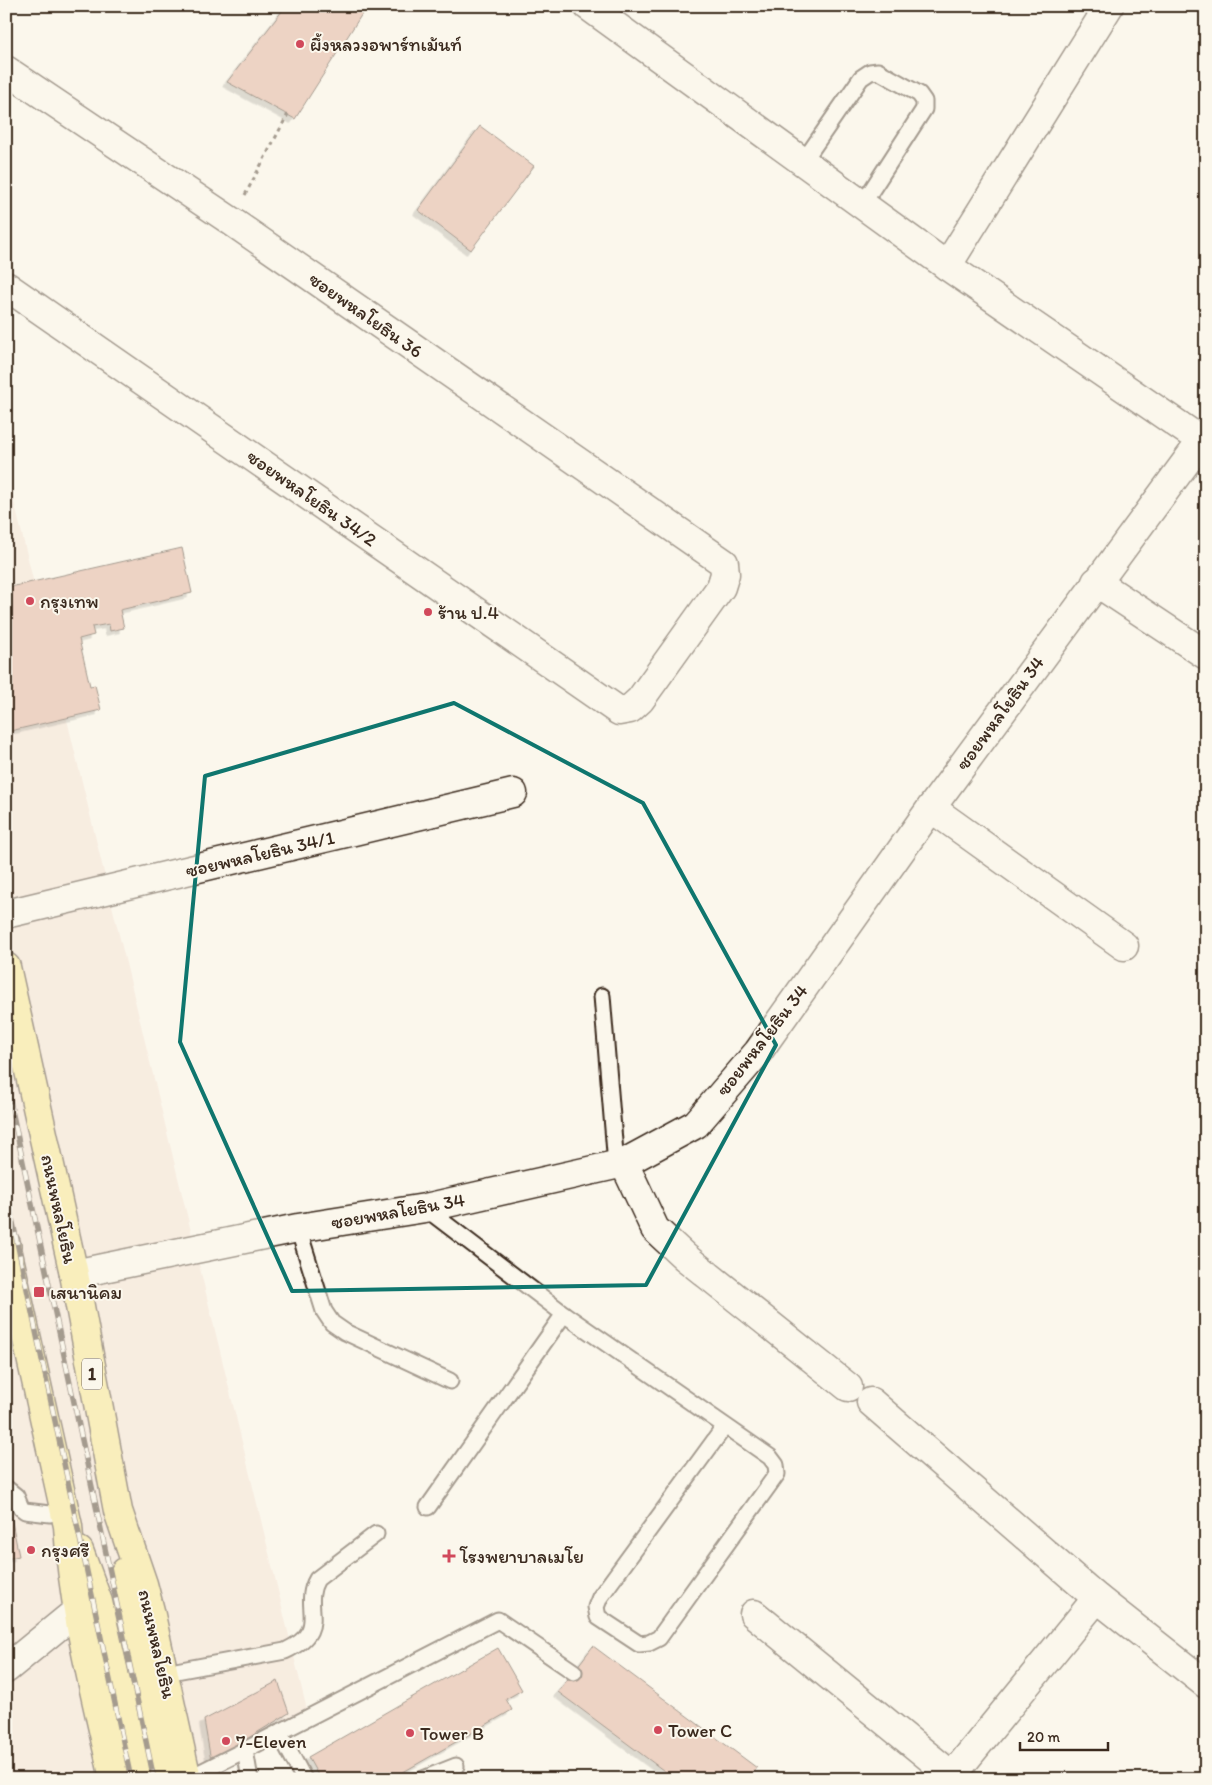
<svg xmlns="http://www.w3.org/2000/svg" width="1212" height="1785" font-family="Itim,'Playpen Sans Thai',sans-serif">
<style>
.built{fill:#f2dfd1}
.building{fill:#dca692;stroke:#3b2a1e;filter:url(#shadow)}
.lines{fill:none;stroke-linecap:round;stroke-linejoin:round}
.service-casing{stroke:#3b2a1e;stroke-width:19}
.minor-casing{stroke:#3b2a1e;stroke-width:31}
.primary-casing{stroke:#3b2a1e;stroke-width:31}
.path{stroke:#3b2a1e;stroke-width:3;stroke-dasharray:4 4;stroke-linecap:butt}
.service{stroke:#fbf7ec;stroke-width:15}
.minor{stroke:#fbf7ec;stroke-width:28}
.primary{stroke:#f6e381;stroke-width:28}
.rail-casing{stroke:#3b2a1e;stroke-width:5.5}
.rail{stroke:#fbf7ec;stroke-width:4;stroke-dasharray:11;stroke-linecap:butt}
.marked{fill:none;stroke:#0f766e;stroke-width:4;stroke-linejoin:round}
.poi-dot{fill:#d1495b;stroke:#fbf7ec;stroke-width:2}
.labels{text-anchor:middle;dominant-baseline:central;stroke-width:4;stroke-linejoin:round;paint-order:stroke}
.shield{fill:#fbf7ec;stroke:#75685c;stroke-width:1}
.shield-label{font-size:18px;font-weight:bold;fill:#3b2a1e}
.poi-label{font-size:19px;fill:#3b2a1e;stroke:#fbf7ec;text-anchor:start}
.street-label{font-size:19px;fill:#3b2a1e;stroke:#fbf7ec}
</style>
<defs>
<filter id="shadow"><feDropShadow dx="-4.5" dy="4.5" stdDeviation="0" flood-color="#0004"/></filter>
</defs>
<rect width="100%" height="100%" fill="#fbf7ec"/>
<filter id="ink" filterUnits="userSpaceOnUse"><feTurbulence type="fractalNoise" baseFrequency=".02" numOctaves="2"/><feDisplacementMap in="SourceGraphic" scale="10" xChannelSelector="R" yChannelSelector="G"/><feConvolveMatrix kernelMatrix="1 2 1 2 8 2 1 2 1" color-interpolation-filters="sRGB"/></filter>
<g filter="url(#ink)">
<polygon class="built" points="6,468 307,1710 220,1759 144,1779 6,1779"/>
<g class="building">
<polygon points="286,6 367,6 295,119 227,82"/>
<polygon points="480,126 534,166 471,250 418,210"/>
<polygon points="182,548 192,593 120,610 124,628 110,631 109,624 92,627 94,635 79,639 90,686 95,685 101,710 6,732 6,588"/>
<polygon points="9,1507 19,1556 6,1559 6,1508"/>
<polygon points="593,1646 757,1768 749,1779 675,1779 558,1692"/>
<polygon points="498,1648 522,1690 506,1699 512,1710 391,1779 320,1779 308,1757"/>
<polygon points="278,1681 289,1713 211,1761 204,1720"/>
</g>
<g class="lines">
<g class="service-casing">
<g id="service">
<polyline points="803,162 861,78 870,72 878,71 919,94 924,101 924,109 862,205"/>
<polyline points="602,996 616,1165"/>
<polyline points="425,1208 564,1314 770,1457 776,1465 777,1474 659,1638 649,1643 639,1644 598,1617 596,1607 600,1597 725,1426"/>
<polyline points="298,1228 324,1311 332,1323 345,1332 450,1381"/>
<polyline points="6,1488 16,1496 21,1508 25,1511 50,1514 63,1508"/>
<polyline points="428,1507 564,1314"/>
<path d="M165,1673L285,1651C332,1629 300,1608 317,1579L376,1534"/>
<polyline points="279,1732 304,1779"/>
<polyline points="187,1779 245,1750"/>
<polyline points="250,1779 245,1750 498,1620 574,1672"/>
<polyline points="423,1779 456,1766"/>
</g>
</g>
<g class="minor-casing">
<g id="minor">
<polyline points="588,6 947,266 1202,441"/>
<polyline points="6,70 231,221 724,563 725,574 721,587 640,700 630,709 619,711 6,286"/>
<polyline points="947,266 1109,6"/>
<polyline points="1096,582 1206,655"/>
<polyline points="931,808 1124,946"/>
<polyline points="6,914 513,793"/>
<polyline points="624,1163 655,1229 685,1257 848,1387"/>
<polyline points="74,1274 298,1228 425,1208 624,1163 696,1124 758,1052 931,808 1206,435"/>
<polyline points="871,1402 1097,1598 1206,1684"/>
<polyline points="754,1614 956,1779"/>
<polyline points="6,1669 78,1610"/>
<polyline points="952,1776 1097,1598"/>
</g>
</g>
<g class="primary-casing">
<g id="primary">
<polyline points="6,967 74,1274 118,1511 143,1584 150,1611 187,1779"/>
<path d="M6,1244L68,1526C73,1612 96,1695 114,1779"/>
<polyline points="79,1551 98,1602 138,1779"/>
<polyline points="125,1572 133,1624 166,1779"/>
</g>
</g>
<polyline class="path" points="245,195 288,114"/>
<use href="#service" class="service"/>
<use href="#minor" class="minor"/>
<use href="#primary" class="primary"/>
<g class="rail-casing">
<g id="rail">
<polyline points="6,1082 154,1779"/>
<polyline points="6,1190 131,1779"/>
</g>
</g>
<use href="#rail" class="rail"/>
</g>
</g>
<path d="M0 0H1212V1785H0ZM454,703L643,803L776,1045L646,1285L292,1291L180,1042L205,776Z" fill="#fbf7ec" fill-opacity=".55" fill-rule="evenodd"/>
<path class="marked" d="M454,703L643,803L776,1045L646,1285L292,1291L180,1042L205,776Z"/>
<g class="poi-dot">
<circle cx="300" cy="44" r="5"/>
<circle cx="30" cy="601" r="5"/>
<circle cx="428" cy="612" r="5"/>
<rect x="33" y="1286" width="12" height="12" rx="2.5"/>
<circle cx="31" cy="1550" r="5"/>
<path d="M446.5 1548.5h5v5h5v5h-5v5h-5v-5h-5v-5h5z"/>
<circle cx="658" cy="1730" r="5"/>
<circle cx="410" cy="1733" r="5"/>
<circle cx="226" cy="1741" r="5"/>
</g>
<g class="labels">
<rect class="shield" x="82" y="1358.5" width="20" height="31" rx="4"/>
<g class="shield-label">
<text x="92" y="1374">1</text>
</g>
<g class="poi-label">
<text x="310" y="44">ผึ้งหลวงอพาร์ทเม้นท์</text>
<text x="40" y="601">กรุงเทพ</text>
<text x="438" y="612">ร้าน ป.4</text>
<text x="50" y="1292">เสนานิคม</text>
<text x="41" y="1550">กรุงศรี</text>
<text x="460" y="1556">โรงพยาบาลเมโย</text>
<text x="668" y="1730">Tower C</text>
<text x="420" y="1733">Tower B</text>
<text x="236" y="1741">7-Eleven</text>
</g>
<g class="street-label">
<text transform="translate(366 315) rotate(35)">ซอยพหลโยธิน 36</text>
<text transform="translate(312 498) rotate(35)">ซอยพหลโยธิน 34/2</text>
<text transform="translate(1000 713) rotate(-54)">ซอยพหลโยธิน 34</text>
<text transform="translate(260 854) rotate(-13)">ซอยพหลโยธิน 34/1</text>
<text transform="translate(762 1040) rotate(-52)">ซอยพหลโยธิน 34</text>
<text transform="translate(59 1209) rotate(78)">ถนนพหลโยธิน</text>
<text transform="translate(398 1211) rotate(-10)">ซอยพหลโยธิน 34</text>
<text transform="translate(157 1644) rotate(77)">ถนนพหลโยธิน</text>
</g>
</g>
<rect width="1212" height="1785" fill="none" stroke="#fbf7ec" stroke-width="25"/>
<rect x="12" y="12" width="1187" height="1760" fill="none" stroke="#3b2a1e" stroke-width="2" filter="url(#ink)"/>
<path d="M1020 1742v8h88v-8" fill="none" stroke="#3b2a1e" stroke-width="2.5"/>
<text x="1027" y="1742" font-size="15" fill="#3b2a1e" stroke="#fbf7ec" stroke-width="4" paint-order="stroke">20 m</text>
</svg>
